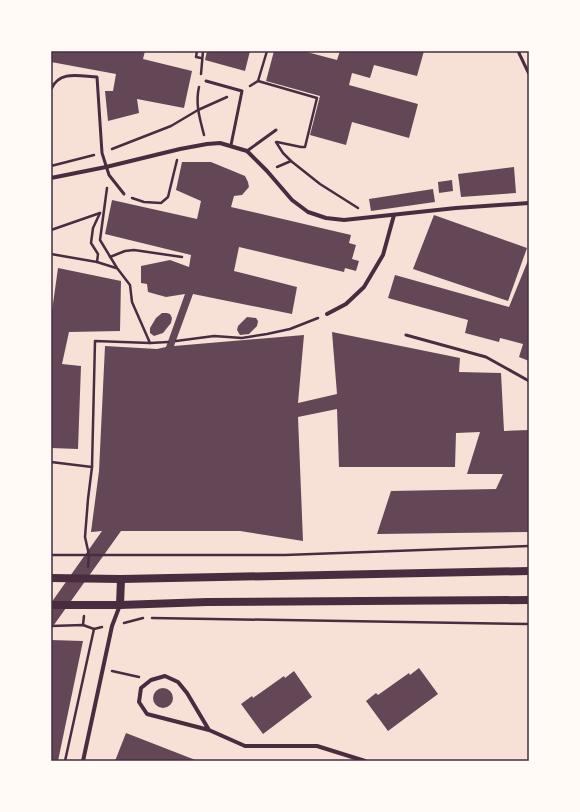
<svg xmlns="http://www.w3.org/2000/svg" width="580" height="812" font-family="Overpass,sans-serif">
<style>
.building{fill:#644757}
.lines{fill:none;stroke-linecap:round;stroke-linejoin:round}
.path{stroke:#4a2c40;stroke-width:2.5}
.service{stroke:#4a2c40;stroke-width:3}
.minor{stroke:#4a2c40;stroke-width:4}
.secondary{stroke:#4a2c40;stroke-width:8}
.neatline{fill:none;stroke:#4a2c40;stroke-width:1.5}
</style>
<rect width="100%" height="100%" fill="#f7e1d7"/>
<g class="building">
<polygon points="51,51 145,51 143,59 192,71 184,108 137,99 139,113 108,121 105,91 113,91 116,74 51,62"/>
<polygon points="207,51 250,51 245,71 205,60"/>
<polygon points="274,51 303,51 337,60 340,51 424,51 417,76 374,65 370,78 352,73 349,85 418,104 409,138 352,122 346,145 310,135 320,96 266,81"/>
<polygon points="182,162 211,162 245,176 248,182 249,187 242,195 234,196 231,207 351,235 349,243 356,245 352,259 359,261 356,271 345,268 344,272 239,247 234,271 297,287 292,314 193,294 174,346 304,335 298,403 337,394 332,332 460,358 459,372 501,373 504,431 529,430 529,532 377,534 391,491 496,489 503,474 467,474 480,432 456,433 455,467 339,467 337,409 298,417 303,541 240,531 121,531 51,629 51,603 102,531 91,532 99,471 105,346 157,349 166,347 185,294 166,297 148,292 147,284 141,283 141,266 170,260 189,267 191,255 105,234 112,200 197,219 201,201 176,190"/>
<polygon points="514,167 516,193 461,197 458,174"/>
<polygon points="452,180 453,191 439,193 438,182"/>
<polygon points="433,189 435,202 371,211 369,199"/>
<polygon points="434,215 527,248 508,301 413,269"/>
<polygon points="529,258 529,361 519,357 523,344 500,338 499,342 465,333 468,320 388,298 395,275 509,307"/>
<polygon points="58,268 121,281 120,331 69,332 62,364 81,366 78,449 51,448 51,318"/>
<polygon points="162,313 167,313 170,314 172,318 171,323 163,333 154,336 150,333 150,328 156,318"/>
<polygon points="247,317 256,318 258,321 257,326 249,334 240,335 237,330 238,326"/>
<polygon points="51,640 83,641 58,761 51,761"/>
<polygon points="419,668 438,694 388,731 366,701 376,693 378,695 409,673 410,675"/>
<polygon points="294,671 312,697 263,734 241,704 252,696 253,698 284,676 285,678"/>
<circle cx="163" cy="698" r="10"/>
<polygon points="126,733 198,761 115,761"/>
</g>
<g class="lines">
<g class="path">
<polyline points="197,51 196,57 201,58"/>
<polyline points="201,74 203,51"/>
<polyline points="258,81 317,98 305,147 301,147 277,142"/>
<polyline points="250,86 258,81 267,51"/>
<path d="M199,87C195,104 200,119 204,135"/>
<polyline points="276,142 283,153 291,161 320,184 358,208"/>
<polyline points="112,149 171,126 198,110 227,97"/>
<polyline points="51,166 94,155"/>
<polyline points="277,167 291,161"/>
<polyline points="132,198 144,202 161,203 168,197 177,160"/>
<polyline points="51,230 100,213"/>
<polyline points="51,254 97,262 98,254 91,243 93,228 100,213"/>
<polyline points="110,257 125,251 134,250 182,257"/>
<polyline points="97,262 116,268"/>
<polyline points="176,341 214,336 242,338 267,334 290,329 318,318"/>
<polyline points="150,343 168,342"/>
<polyline points="51,462 92,467 88,499 85,537 89,555 88,567"/>
<polyline points="92,467 95,341 150,343 132,302 130,285 117,268 100,240 107,188"/>
<polyline points="51,555 285,555 529,546"/>
<polyline points="152,618 529,624"/>
<polyline points="124,623 143,618"/>
<polyline points="83,625 84,616"/>
<polyline points="51,626 83,625 94,629 102,627"/>
<polyline points="112,671 139,677"/>
<polyline points="65,761 94,629"/>
</g>
<g class="service">
<polyline points="518,51 529,74"/>
<polyline points="206,81 242,91 231,145"/>
<path d="M51,89C60,70 79,76 97,77L102,153L109,175L124,194"/>
<polyline points="247,151 276,130"/>
<polyline points="406,335 486,357 529,381"/>
</g>
<g class="minor">
<polyline points="51,178 106,167 180,149 207,144 220,143 247,151 267,171 292,200 308,212 326,218 344,220 456,208 529,203"/>
<polyline points="327,314 346,304 364,287 383,255 394,215"/>
<polyline points="209,730 187,693 178,682 165,676 151,680 141,688 139,702 147,714 209,730 245,746 317,746 365,761"/>
<polyline points="83,761 112,626 120,605"/>
</g>
<g class="secondary">
<polyline points="51,578 121,579 529,571"/>
<polyline points="51,605 120,605 207,602 529,600"/>
<polyline points="120,605 121,579"/>
</g>
</g>
<rect width="580" height="812" fill="none" stroke="#fffaf5" stroke-width="104"/>
<rect x="52" y="52" width="476" height="708" class="neatline"/>
</svg>
